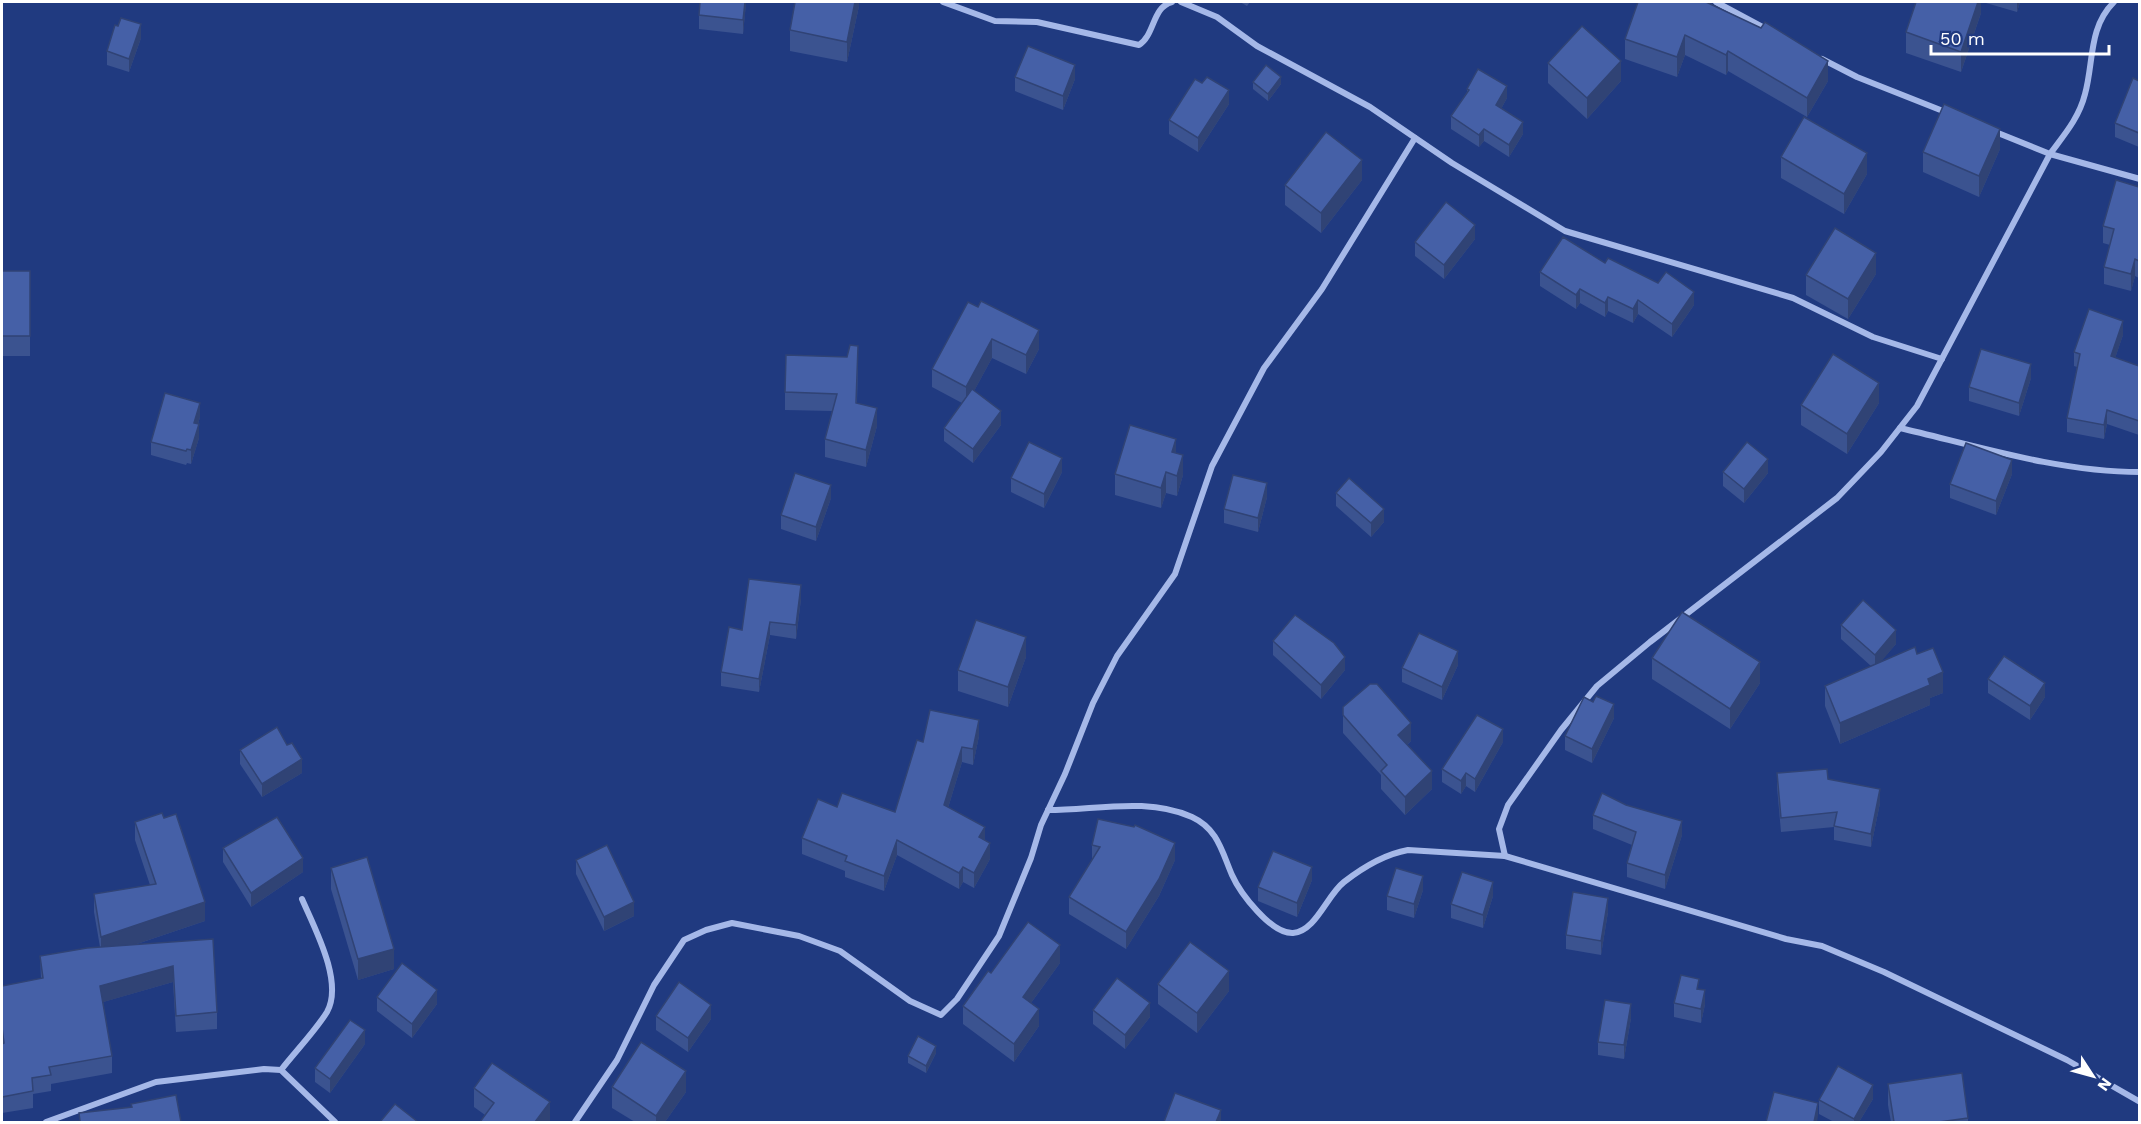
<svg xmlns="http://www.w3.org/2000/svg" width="2141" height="1124" font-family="'Work Sans',sans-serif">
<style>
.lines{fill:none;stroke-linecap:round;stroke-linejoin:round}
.street{stroke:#a5b8e8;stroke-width:6}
.wall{fill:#3b5390}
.shaded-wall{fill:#304375}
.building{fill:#4560a7;stroke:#304375;stroke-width:1.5}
</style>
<rect width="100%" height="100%" fill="#203a80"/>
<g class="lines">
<g class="street">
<path d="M943,2L995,21L1037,22L1139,45C1155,35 1152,7 1172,2"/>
<polyline points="1181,2 1217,17 1257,46 1370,107 1452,163 1565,231 1793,298 1873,337 1942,359"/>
<polyline points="1716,2 1768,30"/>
<polyline points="1822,59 1857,77 1948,113"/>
<polyline points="1993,131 2050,154 2140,179"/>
<path d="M1900,428C1977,446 2059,472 2140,472"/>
<path d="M1048,810C1096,810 1147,797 1192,817C1218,829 1222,852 1232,875C1240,893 1271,934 1293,933C1316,931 1327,895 1344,882C1362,868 1386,854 1408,850L1505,856L1786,939L1822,946L1884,972L2067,1060L2140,1102"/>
<path d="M1505,856L1499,829L1508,805L1561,730L1597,686L1650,642L1837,498L1881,452L1917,406L2050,154C2064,135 2079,118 2085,94C2094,62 2088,28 2114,2"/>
<path d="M281,1070C295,1052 316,1030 327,1012C344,982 314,927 302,899"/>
<polyline points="46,1122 156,1082 264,1069 281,1070 335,1122"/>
<polyline points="575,1122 617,1060 654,985 684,940 706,930 732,923 799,936 840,951 910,1001 941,1015 957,999 999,936 1031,858 1041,825 1065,774 1093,703 1117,656 1175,574 1212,466 1264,368 1322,289 1415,138"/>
</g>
</g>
<g class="wall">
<polygon points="746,2 743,34 699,29 699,15"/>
<polygon points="859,2 859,6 847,62 790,51 790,30"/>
<polygon points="1240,2 1250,2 1247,6"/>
<polygon points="1638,2 1828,81 1807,117 1728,71 1726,75 1685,55 1677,77 1625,59 1625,39"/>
<polygon points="1981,2 1981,13 1961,72 1906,53 1906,32"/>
<polygon points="1986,2 2020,2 2017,12 1986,3"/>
<polygon points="141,38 129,72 107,65 107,51"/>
<polygon points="1548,63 1621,81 1587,119 1548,83"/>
<polygon points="1015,77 1075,79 1063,110 1015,91"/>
<polygon points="2139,81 2139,147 2115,137 2115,123"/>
<polygon points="1253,82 1281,84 1268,101 1253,89"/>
<polygon points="1202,83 1229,104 1198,152 1169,134 1169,120"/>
<polygon points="1467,89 1507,98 1501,109 1523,134 1509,157 1484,141 1479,147 1451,129 1451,116 1467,92"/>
<polygon points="2000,149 1979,197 1923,172 1923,152"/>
<polygon points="1781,157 1867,174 1844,214 1781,178"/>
<polygon points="1362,180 1321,233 1285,205 1285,185"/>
<polygon points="2139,187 2139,278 2135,276 2131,291 2104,284 2104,267 2110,245 2103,243 2103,226"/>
<polygon points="1475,239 1444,279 1415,256 1415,242"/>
<polygon points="1605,263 1694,305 1672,337 1638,314 1633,323 1608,311 1605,317 1580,303 1576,309 1540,286 1540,272"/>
<rect x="2" y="271" width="28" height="85"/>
<polygon points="1876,274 1848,319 1806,295 1806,275"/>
<polygon points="968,302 1039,349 1026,374 992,358 974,391 1001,425 973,463 944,441 944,428 962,403 932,387 932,369"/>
<polygon points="2123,335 2115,358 2139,366 2139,435 2107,424 2104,439 2067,432 2067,418 2077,367 2074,366 2074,352"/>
<polygon points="858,364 857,403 877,426 866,467 825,457 825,439 832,411 785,410 785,392"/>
<polygon points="2031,378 2019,416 1969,401 1969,387"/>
<polygon points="1879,403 1847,454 1801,425 1801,405"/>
<polygon points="200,417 198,424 199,438 191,464 187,463 186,465 151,455 151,442"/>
<polygon points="1176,453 1183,475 1177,496 1166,493 1161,508 1115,495 1115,474"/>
<polygon points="1062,472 1044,508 1011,492 1011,478"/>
<polygon points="1723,472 1768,473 1744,503 1723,486"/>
<polygon points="2012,474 1996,515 1950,498 1950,484"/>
<polygon points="1336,493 1384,522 1371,537 1336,506"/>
<polygon points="1267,497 1258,532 1224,523 1224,509"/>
<polygon points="831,498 816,541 781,529 781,515"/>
<polygon points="801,599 796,639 770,635 759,692 721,686 721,672 742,630"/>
<polygon points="1841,625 1896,644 1880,662 1917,654 1943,693 1930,698 1930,705 1840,744 1825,706 1825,686 1871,666 1841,639"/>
<polygon points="1273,641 1345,670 1321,699 1273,655"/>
<polygon points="1026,657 1008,707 958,691 958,670"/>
<polygon points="1652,658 1760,683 1730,729 1652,679"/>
<polygon points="1458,665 1442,700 1402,682 1402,668"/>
<polygon points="1988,679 2045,697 2030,720 1988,693"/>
<polygon points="1593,702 1614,718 1592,763 1565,750 1565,736"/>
<polygon points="1343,707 1411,741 1407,745 1432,789 1405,815 1381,789 1381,775 1343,733"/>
<polygon points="979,736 973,765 962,762 948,808 985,840 990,859 974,888 963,882 959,889 897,855 884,891 845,877 845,871 802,854 802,838 837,807 895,812 923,742"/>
<polygon points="1503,742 1475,792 1466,786 1461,794 1442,782 1442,769"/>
<polygon points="240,750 302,773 262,797 240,764"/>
<polygon points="1777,773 1828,779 1880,803 1871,847 1834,840 1834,827 1781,832 1777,787"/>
<polygon points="1626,805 1682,835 1665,889 1627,877 1627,863 1632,845 1593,829 1593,815"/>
<polygon points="135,822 205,921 134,945 213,939 217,1012 217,1029 176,1032 173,982 103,1002 112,1056 112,1073 51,1084 51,1091 33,1094 33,1108 2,1113 2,986 41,979 40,956 100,947 94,912 94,894 150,885 135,840"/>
<polygon points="1134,827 1175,860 1159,896 1126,949 1069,914 1069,897 1092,860 1092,845"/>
<polygon points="223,848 303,872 251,907 223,862"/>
<polygon points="576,860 634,916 604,931 576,874"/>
<polygon points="331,868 394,969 358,980 331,889"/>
<polygon points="1312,880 1297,917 1258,901 1258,887"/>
<polygon points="1423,890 1414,918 1387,910 1387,896"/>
<polygon points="1493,896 1483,928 1451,918 1451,904"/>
<polygon points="1608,912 1601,955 1566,949 1566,935"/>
<polygon points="1060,963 1031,1003 1039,1026 1014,1062 963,1024 963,1006 991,973"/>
<polygon points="1158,984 1229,991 1197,1033 1158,1004"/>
<polygon points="1699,989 1705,1004 1701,1023 1674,1017 1674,1003"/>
<polygon points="377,997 437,1004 412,1038 377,1011"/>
<polygon points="1093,1010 1150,1017 1125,1049 1093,1024"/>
<polygon points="656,1016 711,1019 688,1052 656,1030"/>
<polygon points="1631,1018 1624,1059 1598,1055 1598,1042"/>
<polygon points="365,1044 330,1093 315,1082 315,1068"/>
<polygon points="936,1053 926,1073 908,1063 908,1056"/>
<polygon points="1888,1084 1968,1118 1968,1122 1891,1122 1888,1105"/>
<polygon points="612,1087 686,1092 665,1122 635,1122 612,1108"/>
<polygon points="474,1088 550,1121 485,1115 474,1107"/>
<polygon points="1873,1099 1859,1122 1834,1122 1819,1114 1819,1100"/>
</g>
<g class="shaded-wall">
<polygon points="745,2 746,2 746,5 743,34 743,20"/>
<polygon points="855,2 859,2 859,6 847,62 847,42"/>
<polygon points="1978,2 1981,2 1981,13 1961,72 1961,52"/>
<polygon points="2017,2 2020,2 2017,12"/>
<polygon points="141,24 141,38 129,72 129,59"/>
<polygon points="1685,35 1685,55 1677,77 1677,57"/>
<polygon points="1728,51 1728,71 1726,75 1726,55"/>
<polygon points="1621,61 1621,81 1587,119 1587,98"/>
<polygon points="1828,61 1828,81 1807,117 1807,98"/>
<polygon points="1075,65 1075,79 1063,110 1063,96"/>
<polygon points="1281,77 1281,84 1268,101 1268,94"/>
<polygon points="1507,86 1507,98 1496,118 1496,105"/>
<polygon points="1229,90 1229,104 1198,152 1198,138"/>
<polygon points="1523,122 1523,134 1509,157 1509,145"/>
<polygon points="1484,129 1484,141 1479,147 1479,135"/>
<polygon points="2000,129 2000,149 1979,197 1979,176"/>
<polygon points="1867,153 1867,174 1844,214 1844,194"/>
<polygon points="1362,160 1362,180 1321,233 1321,213"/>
<polygon points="1475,225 1475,239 1444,279 1444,265"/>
<polygon points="1876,253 1876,274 1848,319 1848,299"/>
<polygon points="2135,259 2135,276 2131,291 2131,274"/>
<polygon points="1580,289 1580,303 1576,309 1576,295"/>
<polygon points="1694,292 1694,305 1672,337 1672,324"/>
<polygon points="1608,297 1608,311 1605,317 1605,303"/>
<polygon points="1638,300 1638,314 1633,323 1633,309"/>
<polygon points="2123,321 2123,335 2111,370 2111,356"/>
<polygon points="1039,330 1039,349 1026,374 1026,355"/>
<polygon points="992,339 992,358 966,406 966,387"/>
<polygon points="2031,364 2031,378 2019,416 2019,403"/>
<polygon points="1879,383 1879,403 1847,454 1847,434"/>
<polygon points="200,403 200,417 194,437 194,423"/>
<polygon points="877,408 877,426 866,467 866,450"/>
<polygon points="2107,410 2107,424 2104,439 2104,425"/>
<polygon points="1001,411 1001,425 973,463 973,449"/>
<polygon points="199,424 199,438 191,464 191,450"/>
<polygon points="1176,439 1176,459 1172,452"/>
<polygon points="1183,455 1183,475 1177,496 1177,476"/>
<polygon points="1062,458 1062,472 1044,508 1044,494"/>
<polygon points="1768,459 1768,473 1744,503 1744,489"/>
<polygon points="2012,460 2012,474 1996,515 1996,501"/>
<polygon points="1166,472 1166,493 1161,508 1161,488"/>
<polygon points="1267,483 1267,497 1258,532 1258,518"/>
<polygon points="831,485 831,498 816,541 816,527"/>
<polygon points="1384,509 1384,522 1371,537 1371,523"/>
<polygon points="801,585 801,599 796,639 796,625"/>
<polygon points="770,622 770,635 759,692 759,679"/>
<polygon points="1896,630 1896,644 1875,669 1875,655"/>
<polygon points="1026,637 1026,657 1008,707 1008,687"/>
<polygon points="1458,651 1458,665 1442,700 1442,687"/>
<polygon points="1345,657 1345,670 1321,699 1321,685"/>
<polygon points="1760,662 1760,683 1730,729 1730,709"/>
<polygon points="1943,672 1943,693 1930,698 1930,705 1840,744 1840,723 1928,679"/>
<polygon points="2045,683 2045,697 2030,720 2030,706"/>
<polygon points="1614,704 1614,718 1592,763 1592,749"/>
<polygon points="979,720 979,736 973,765 973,749"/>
<polygon points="1411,723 1411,741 1398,753 1398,735"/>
<polygon points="1503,729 1503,742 1475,792 1475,779"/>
<polygon points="962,747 962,762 944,821 944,805"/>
<polygon points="302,759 302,773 262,797 262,784"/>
<polygon points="1432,771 1432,789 1405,815 1405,797"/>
<polygon points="1466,773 1466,786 1461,794 1461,781"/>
<polygon points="1880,789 1880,803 1871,847 1871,834"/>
<polygon points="1682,821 1682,835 1665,889 1665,875"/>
<polygon points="985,827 985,843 979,837"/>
<polygon points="897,840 897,855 884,891 884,876"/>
<polygon points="990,843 990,859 974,888 974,873"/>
<polygon points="1175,843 1175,860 1159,896 1126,949 1126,932"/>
<polygon points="303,858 303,872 251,907 251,893"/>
<polygon points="963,867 963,882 959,889 959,873"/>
<polygon points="1312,867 1312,880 1297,917 1297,903"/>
<polygon points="1423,876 1423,890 1414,918 1414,904"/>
<polygon points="1493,882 1493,896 1483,928 1483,915"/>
<polygon points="1608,898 1608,912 1601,955 1601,941"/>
<polygon points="205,902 205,921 101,956 101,937"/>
<polygon points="634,902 634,916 604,931 604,917"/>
<polygon points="1060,945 1060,963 1023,1014 1023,997"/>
<polygon points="394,949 394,969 358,980 358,959"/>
<polygon points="173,966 173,982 100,1003 100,986"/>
<polygon points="1229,971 1229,991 1197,1033 1197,1013"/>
<polygon points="437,990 437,1004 412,1038 412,1024"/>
<polygon points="1705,990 1705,1004 1701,1023 1701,1009"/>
<polygon points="1150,1003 1150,1017 1125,1049 1125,1035"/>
<polygon points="1631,1004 1631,1018 1624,1059 1624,1045"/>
<polygon points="711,1005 711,1019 688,1052 688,1038"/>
<polygon points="1039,1009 1039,1026 1014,1062 1014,1044"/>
<polygon points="365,1030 365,1044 330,1093 330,1079"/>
<polygon points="936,1046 936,1053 926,1073 926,1066"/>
<polygon points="686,1071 686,1092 665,1122 656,1122 656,1116"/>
<polygon points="1873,1085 1873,1099 1859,1122 1854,1122 1854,1119"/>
<polygon points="550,1102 550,1121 549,1122 535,1122"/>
<polygon points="1818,1103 1818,1116 1817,1122 1814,1122"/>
<polygon points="1221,1110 1221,1122 1216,1122"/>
</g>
<g class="building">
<polygon points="700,2 745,2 743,20 699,15"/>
<polygon points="795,2 855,2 847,42 790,30"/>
<polygon points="1638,2 1706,2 1761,28 1765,22 1828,61 1807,98 1728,51 1726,55 1685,35 1677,57 1625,39"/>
<polygon points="1916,2 1978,2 1961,52 1906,32"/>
<polygon points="121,18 141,24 129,59 107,51 115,25 118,26"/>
<polygon points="1582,26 1621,61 1587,98 1548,63"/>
<polygon points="1028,46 1075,65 1063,96 1015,77"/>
<polygon points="1266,65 1281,77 1268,94 1253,82"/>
<polygon points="1478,69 1507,86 1496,105 1523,122 1509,145 1484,129 1479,135 1451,116 1469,90 1467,89"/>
<polygon points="1207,77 1229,90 1198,138 1169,120 1195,79 1202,83"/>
<polygon points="2133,78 2139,81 2139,133 2115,123"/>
<polygon points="1944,104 2000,129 1979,176 1923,152"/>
<polygon points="1804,117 1867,153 1844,194 1781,157"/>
<polygon points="1326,132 1362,160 1321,213 1285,185"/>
<polygon points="2116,180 2139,187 2139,261 2135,259 2131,274 2104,267 2114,229 2103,226"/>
<polygon points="1446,202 1475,225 1444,265 1415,242"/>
<polygon points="1835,228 1876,253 1848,299 1806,275"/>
<polygon points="1563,237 1605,263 1608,258 1658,283 1666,272 1694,292 1672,324 1638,300 1633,309 1608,297 1605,303 1580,289 1576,295 1540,272"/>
<rect x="2" y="271" width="28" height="65"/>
<polygon points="981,301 1039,330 1026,355 992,339 966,387 932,369 968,302 978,307"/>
<polygon points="2089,309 2123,321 2111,356 2139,366 2139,421 2107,410 2104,425 2067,418 2080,354 2074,352"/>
<polygon points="850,345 858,346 856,403 877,408 866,450 825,439 837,394 785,392 786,355 847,357"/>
<polygon points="1981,349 2031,364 2019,403 1969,387"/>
<polygon points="1833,354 1879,383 1847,434 1801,405"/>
<polygon points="972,389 1001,411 973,449 944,428"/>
<polygon points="165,393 200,403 194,423 199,424 191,450 187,449 186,451 151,442"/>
<polygon points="1130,425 1176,439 1172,452 1183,455 1177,476 1166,472 1161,488 1115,474"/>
<polygon points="1029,442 1062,458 1044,494 1011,478"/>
<polygon points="1747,442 1768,459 1744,489 1723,472"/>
<polygon points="1966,443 2012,460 1996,501 1950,484"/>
<polygon points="795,473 831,485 816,527 781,515"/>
<polygon points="1233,475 1267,483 1258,518 1224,509"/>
<polygon points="1349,478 1384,509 1371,523 1336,493"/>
<polygon points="749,579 801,585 796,625 770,622 759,679 721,672 729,627 742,630"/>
<polygon points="1863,600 1896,630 1875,655 1841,625"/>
<polygon points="1682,612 1760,662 1730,709 1652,658"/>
<polygon points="1295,615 1334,643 1345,657 1321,685 1273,641"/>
<polygon points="976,620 1026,637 1008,687 958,670"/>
<polygon points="1419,633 1458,651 1442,687 1402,668"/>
<polygon points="1915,647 1917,654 1933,648 1943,672 1928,679 1930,685 1840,723 1825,686"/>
<polygon points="2004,656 2045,683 2030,706 1988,679"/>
<polygon points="1370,684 1377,684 1411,723 1398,735 1432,771 1405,797 1381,771 1387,765 1343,715 1343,707"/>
<polygon points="1596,696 1614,704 1592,749 1565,736 1584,697 1593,702"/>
<polygon points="930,710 979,720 973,749 962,747 944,805 985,827 979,837 990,843 974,873 963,867 959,873 897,840 884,876 845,861 847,856 802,838 818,799 837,807 842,793 895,812 917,740 923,742"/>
<polygon points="1477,715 1503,729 1475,779 1466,773 1461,781 1442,769"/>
<polygon points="277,727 287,745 292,743 302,759 262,784 240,750"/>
<polygon points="1827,769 1828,779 1880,789 1871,834 1834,826 1837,812 1781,818 1777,773"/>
<polygon points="1602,793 1626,805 1682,821 1665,875 1627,863 1636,832 1593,815"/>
<polygon points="162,813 164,818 176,814 205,902 101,937 94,894 156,884 135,822"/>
<polygon points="277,817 303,858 251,893 223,848"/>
<polygon points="1098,819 1134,827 1135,825 1175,843 1159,879 1126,932 1069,897 1100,847 1092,845"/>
<polygon points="607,845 634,902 604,917 576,860"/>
<polygon points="1273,851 1312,867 1297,903 1258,887"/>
<polygon points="367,857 394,949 358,959 331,868"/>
<polygon points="1396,868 1423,876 1414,904 1387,896"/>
<polygon points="1462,872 1493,882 1483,915 1451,904"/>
<polygon points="1573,892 1608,898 1601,941 1566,935"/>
<polygon points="1028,922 1060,945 1023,997 1039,1009 1014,1044 963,1006 988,971 991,973"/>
<polygon points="213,939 217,1012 176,1016 173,966 100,986 112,1056 49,1067 51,1075 32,1078 33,1091 2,1097 2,1044 4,1043 2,1027 2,986 43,978 40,956 87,948"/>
<polygon points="1190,942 1229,971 1197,1013 1158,984"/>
<polygon points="402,963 437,990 412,1024 377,997"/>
<polygon points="1681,975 1699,979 1697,989 1705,990 1701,1009 1674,1003"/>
<polygon points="1117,978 1150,1003 1125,1035 1093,1010"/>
<polygon points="679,982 711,1005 688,1038 656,1016"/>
<polygon points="1605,1000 1631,1004 1624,1045 1598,1042"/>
<polygon points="350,1020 365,1030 330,1079 315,1068"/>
<polygon points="918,1036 936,1046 926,1066 908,1056"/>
<polygon points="641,1042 686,1071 656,1116 612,1087"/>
<polygon points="492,1063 550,1102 535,1122 480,1122 494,1103 474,1088"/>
<polygon points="1838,1066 1873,1085 1854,1119 1819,1100"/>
<polygon points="1962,1073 1968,1118 1939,1122 1894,1122 1888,1084"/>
<polygon points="1774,1092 1818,1103 1814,1122 1766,1122"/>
<polygon points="1175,1093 1221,1110 1216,1122 1164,1122"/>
<polygon points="176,1095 181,1122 62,1122 80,1121 79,1113 132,1107 131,1104"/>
<polygon points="395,1104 418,1122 380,1122"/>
</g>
<rect width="2141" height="1124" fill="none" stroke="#ffffff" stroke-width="6"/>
<g transform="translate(2093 1076) rotate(126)" stroke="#203a80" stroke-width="4.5" paint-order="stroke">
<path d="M0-4.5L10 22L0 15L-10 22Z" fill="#ffffff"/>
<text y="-9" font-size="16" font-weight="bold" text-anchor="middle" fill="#ffffff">N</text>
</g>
<path d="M1931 45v9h178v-9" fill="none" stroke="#ffffff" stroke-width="3"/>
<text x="1940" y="45" font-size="18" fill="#ffffff" stroke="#203a80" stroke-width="4.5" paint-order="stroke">50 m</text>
</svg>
